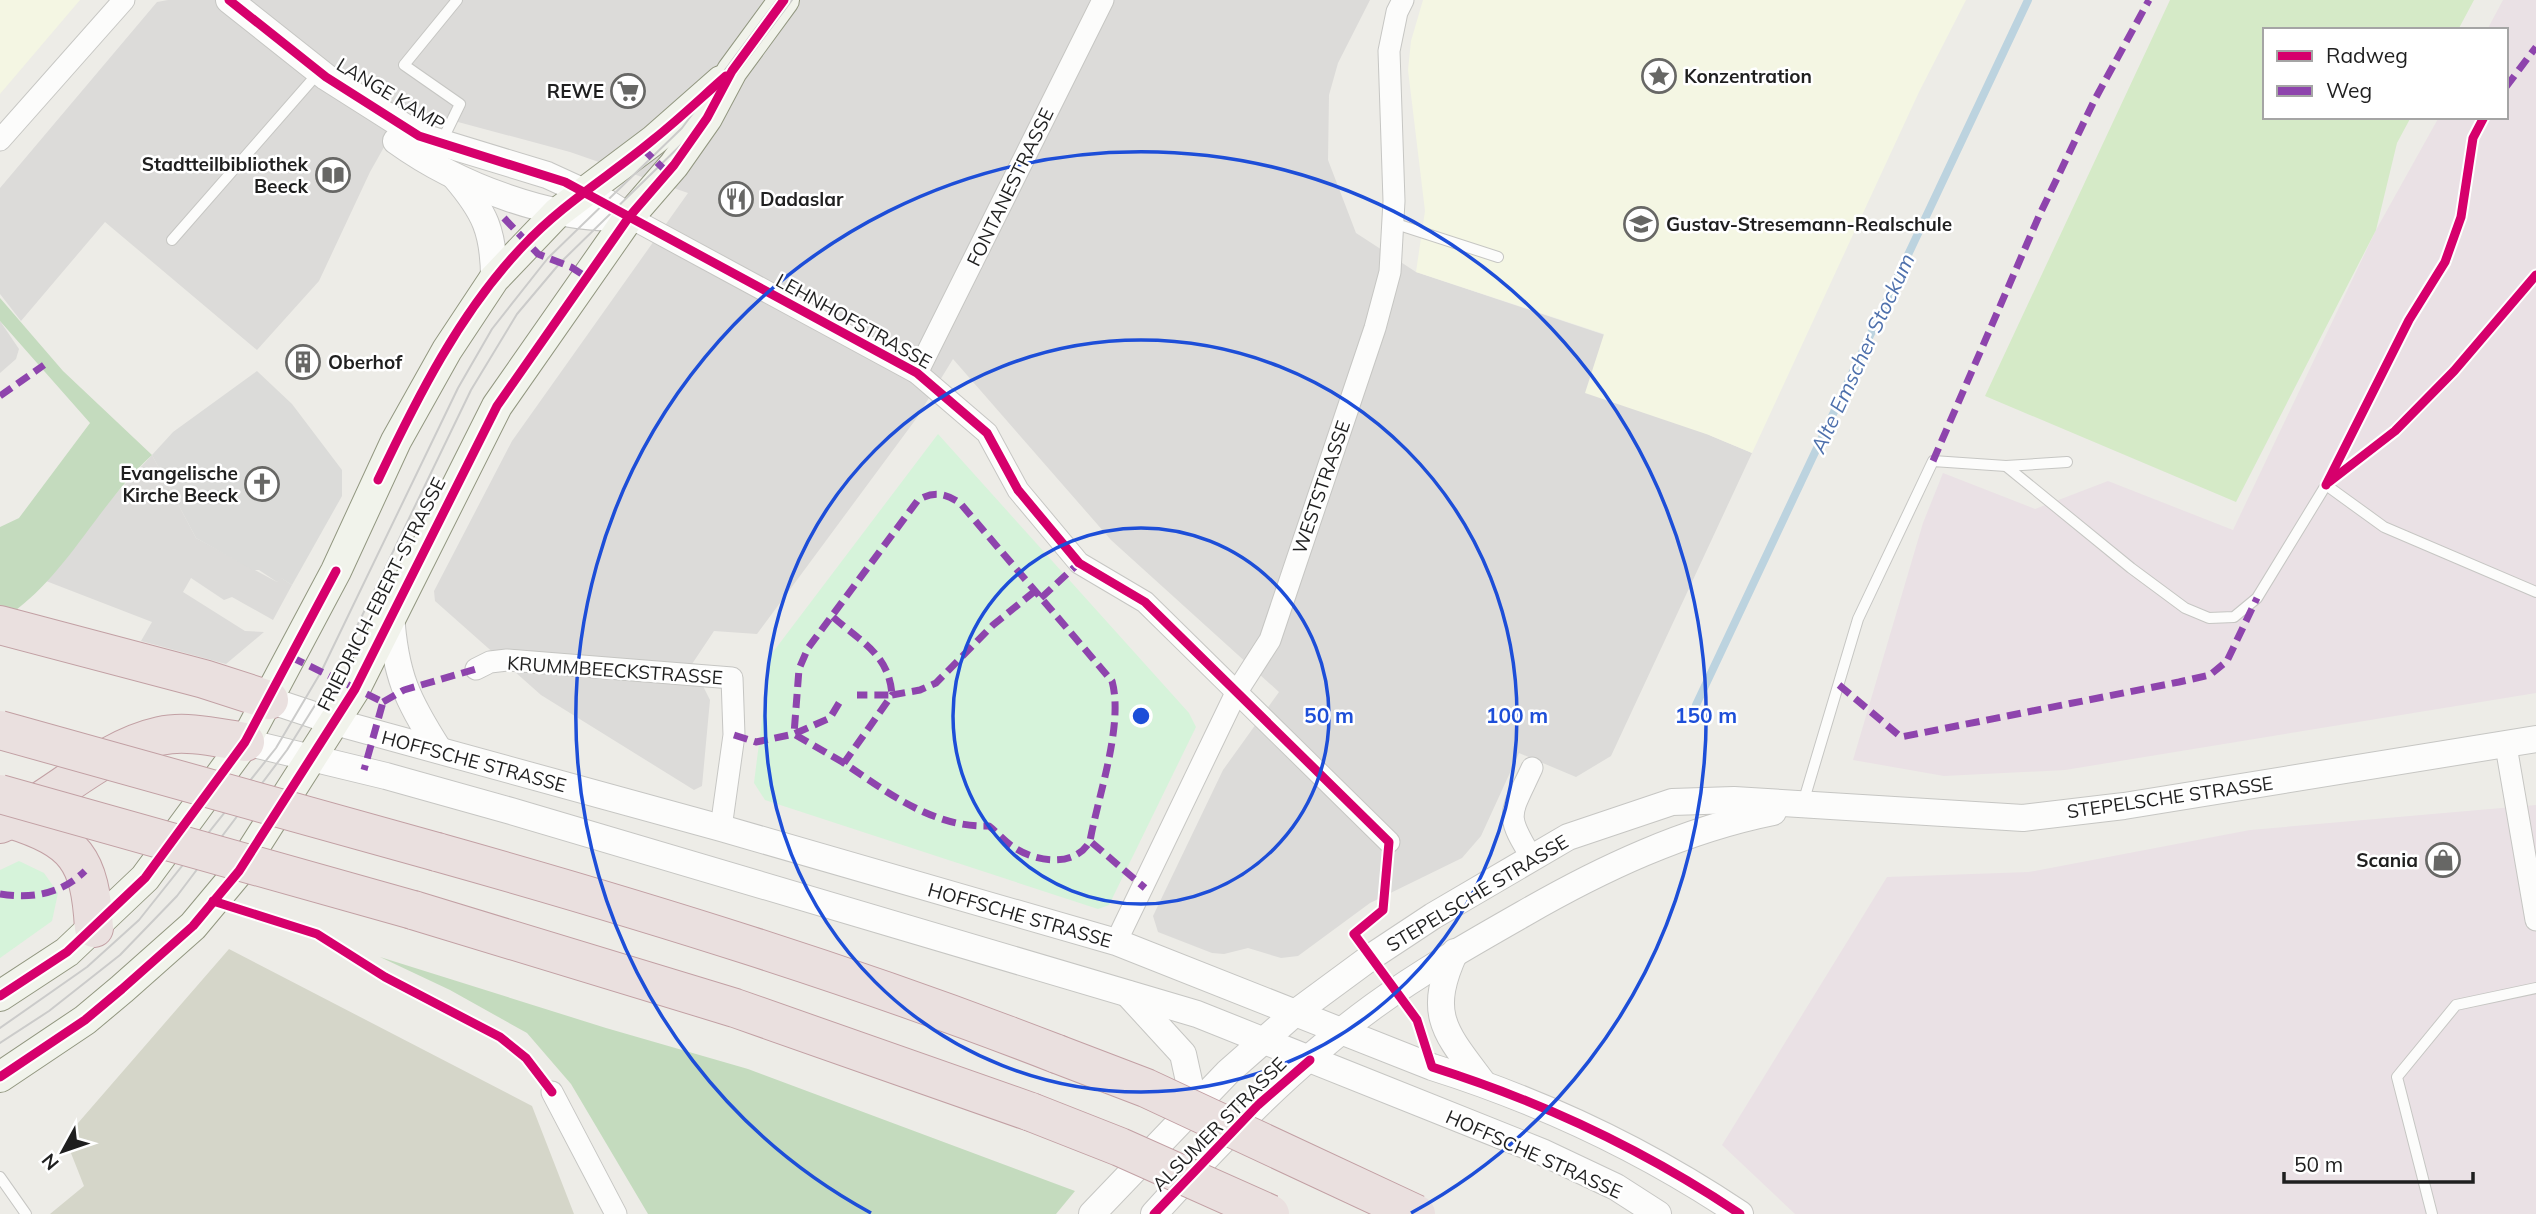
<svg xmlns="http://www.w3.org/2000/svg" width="2536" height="1214" font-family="Mulish,sans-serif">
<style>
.residential{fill:#dcdbd9}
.industrial{fill:#eae1e5}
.education{fill:#f4f6e3}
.religious{fill:#dbdbd9}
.construction{fill:#d5d6c9}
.grass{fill:#d5eac7}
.forest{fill:#c4dbbe}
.park{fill:#d6f3da}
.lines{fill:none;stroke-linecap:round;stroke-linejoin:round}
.stream{stroke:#bcd3df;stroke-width:8}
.service-casing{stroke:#c6c6c3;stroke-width:12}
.minor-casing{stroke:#c6c6c3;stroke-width:23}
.tertiary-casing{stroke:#c6c6c3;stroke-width:28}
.secondary-casing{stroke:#929780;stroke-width:32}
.motorway-casing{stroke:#c2a0a4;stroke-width:40}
.service{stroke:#fcfcfb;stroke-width:10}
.minor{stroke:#fcfcfb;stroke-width:21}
.tertiary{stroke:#fcfcfb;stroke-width:26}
.secondary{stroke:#f1f3eb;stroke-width:30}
.motorway{stroke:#eae0df;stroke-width:38}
.tram{stroke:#cbcbca;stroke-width:2}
.motorway-bridge-casing{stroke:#c2a0a4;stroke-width:40;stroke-linecap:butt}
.motorway-bridge{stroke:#eae0df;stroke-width:38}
.quiet{stroke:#8e44ad;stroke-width:7;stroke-dasharray:14 7;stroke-linecap:butt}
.cycleway-casing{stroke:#fff;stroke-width:13}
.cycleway{stroke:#d6006c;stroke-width:9}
.ring{fill:none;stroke:#1d4ed8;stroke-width:3.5}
.labels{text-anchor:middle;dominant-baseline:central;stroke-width:5;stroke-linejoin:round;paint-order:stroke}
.poi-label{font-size:19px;font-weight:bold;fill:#1f1f1f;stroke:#fff;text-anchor:start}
.street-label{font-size:19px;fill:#1f1f1f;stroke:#fff}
.water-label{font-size:21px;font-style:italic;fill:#4e70ac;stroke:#fff}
.centre{fill:#1d4ed8;stroke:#fff;stroke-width:3.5}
.ring-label{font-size:21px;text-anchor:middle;font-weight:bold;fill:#1d4ed8;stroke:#fff;stroke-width:5;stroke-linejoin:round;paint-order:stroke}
</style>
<rect width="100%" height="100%" fill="#edece7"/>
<g class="residential">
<polygon points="168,0 1370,0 1338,63 1329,95 1328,160 1356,233 1416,272 1605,335 1709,435 1752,453 1611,756 1576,777 1519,753 1481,836 1462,858 1370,903 1298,956 1281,958 1248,948 1224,954 1212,953 1158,932 1153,916 1223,770 1279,692 1111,540 953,359 916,419 757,634 714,631 692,664 710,700 702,786 694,790 541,695 435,601 434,591 512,441 688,193 570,152 406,108 370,172 319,281 257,350 105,222 21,321 0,294 0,188 157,2"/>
<polygon points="0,321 19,349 16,359 0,373"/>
<polygon points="152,455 196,538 277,582 280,577 292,585 273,620 232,597 224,600 191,578 183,592 245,631 264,632 226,664 141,641 152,622 46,581 111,499"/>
</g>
<g class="industrial">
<polygon points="2503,0 2536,0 2536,693 2065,770 1944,776 1853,760 1923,523 1943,473 2035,509 2108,481 2233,530 2376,230 2439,117 2506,117 2506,30 2487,30"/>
<polygon points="2536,805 2536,1214 1795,1214 1722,1145 1887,877 2029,872 2250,830"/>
</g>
<g class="education">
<polygon points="0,0 80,0 0,94"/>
<polygon points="1423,0 1966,0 1919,92 1752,453 1709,435 1585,393 1604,334 1416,272 1425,211 1408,70 1411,41"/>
</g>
<polygon class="religious" points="257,371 292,404 342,470 342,496 292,585 281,578 277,582 259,570 253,570 196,538 152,455 173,432"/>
<polygon class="construction" points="229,949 532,1106 574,1214 50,1214 84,1186 65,1138"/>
<polygon class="grass" points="2170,0 2474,0 2458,30 2265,30 2265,117 2411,117 2397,143 2376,230 2236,502 1985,396"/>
<g class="forest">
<path d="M0,298L63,371L152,455C101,501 70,569 16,610L0,608V527L19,518L90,423L0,321Z"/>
<polygon points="380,957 606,1028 748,1069 1075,1191 1056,1214 648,1214 571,1084 527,1033 450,990"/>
</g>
<g class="park">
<polygon points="938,434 1189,713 1196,727 1109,905 1098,909 765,800 754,783 770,656"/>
<polygon points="19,861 44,873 58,893 52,921 0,958 0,870"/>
</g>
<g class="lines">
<polyline class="stream" points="1696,705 2028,0"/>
<g class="service-casing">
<g id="service">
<polyline points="441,143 460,104 404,65 457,0"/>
<polyline points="1393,223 1498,257"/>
<polyline points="172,240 319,72"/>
<polyline points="2006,466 2131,568 2185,608 2209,618 2234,617 2257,598 2326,485 2384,527 2536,592"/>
<polyline points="1803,803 1858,619 1933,461 2006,466 2067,462"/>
<polyline points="0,1177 26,1214"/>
<polyline points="2432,1214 2397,1077 2456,1005 2536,988"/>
</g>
</g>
<g class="minor-casing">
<g id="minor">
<polyline points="0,140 124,0"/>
<polyline points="629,217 917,373 987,433 1018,490 1079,563 1145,602 1389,842"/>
<polyline points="917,373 1103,0"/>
<polyline points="476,669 490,662 507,660 732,678 734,735 721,828"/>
<polyline points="2506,746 2536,920"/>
<path d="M1532,858C1504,813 1510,816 1532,768"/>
<polyline points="1116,942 1236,693 1270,640 1375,328 1390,272 1394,201 1389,51 1397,12 1403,0"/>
<polyline points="552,1092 616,1214"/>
</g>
</g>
<g class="tertiary-casing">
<g id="tertiary">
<polyline points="229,0 326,77 419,136 547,175 606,202 629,217"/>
<path d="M396,141C457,185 555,223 629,217"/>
<path d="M455,177C485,212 494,232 494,279"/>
<path d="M391,614C395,675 407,700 439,750"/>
<path d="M269,700L335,722L721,828L1116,942L1432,1067C1540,1101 1646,1151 1740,1214"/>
<polyline points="245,742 386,776 511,811 1197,1014 1542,1152 1616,1187 1658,1214"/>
<path d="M1455,952C1426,1015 1445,1032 1483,1083"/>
<polyline points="1128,994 1183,1054 1194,1104"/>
<polyline points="1092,1214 1228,1072 1295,1013 1371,957 1433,916 1568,837 1672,802 1734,800 2023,818 2124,806 2536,739"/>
<path d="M1154,1214C1221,1140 1293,1065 1374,1006C1421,972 1472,943 1523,914C1601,869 1684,830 1773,812"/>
</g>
</g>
<g class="secondary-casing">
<g id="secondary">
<polyline points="0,996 67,952 145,878 245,742 336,571 396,441 447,350 494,279 557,213 654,140 721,81"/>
<polyline points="0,1077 85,1020 122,989 193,926 239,871 355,689 497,406 629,217 674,165 707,118 732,71 784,0"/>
</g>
</g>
<g class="motorway-casing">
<g id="motorway">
<polyline points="0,625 204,679 269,700"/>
<path d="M10,819C76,840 90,859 94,928"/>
<path d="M0,824C54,800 101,749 160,736C187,730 218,738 245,742"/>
<path d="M437,852C647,911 854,975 1057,1054"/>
<polyline points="413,910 735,1008 1031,1112"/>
</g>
</g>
<use href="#service" class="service"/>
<use href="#minor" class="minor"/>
<use href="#tertiary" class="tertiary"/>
<use href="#secondary" class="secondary"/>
<use href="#motorway" class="motorway"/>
<g class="tram">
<polyline points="0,1028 87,967 139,920 276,748 321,672 458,388 492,329 548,258 682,128 777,0"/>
<polyline points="0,1043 49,1011 120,955 177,896 287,750 332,678 471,390 517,314 560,263 689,137 792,0"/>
</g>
<g class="motorway-bridge-casing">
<g id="motorway-bridge">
<polyline points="0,730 437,852"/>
<polyline points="0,794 413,910"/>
<polyline points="1057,1054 1146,1088 1416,1214"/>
<polyline points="1031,1112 1120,1147 1270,1214"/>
</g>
</g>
<use href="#motorway-bridge" class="motorway-bridge"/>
<g class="quiet">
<polyline points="2506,87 2536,47"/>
<polyline points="642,148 668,173"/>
<polyline points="504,218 538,254 571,267 588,278"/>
<polyline points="0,396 44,365"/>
<polyline points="1933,461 2039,216 2094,101 2149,0"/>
<path d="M1035,591L993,625L936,683L920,690L892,695L844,763C888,793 934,828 989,826C998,833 1006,843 1015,848C1038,863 1076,867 1090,841L1145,888"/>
<polyline points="1041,598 1079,563"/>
<path d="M833,617C861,642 889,654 892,695H857"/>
<polyline points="291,657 383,702 364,770"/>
<polyline points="1839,685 1901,737 2179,682 2210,675 2227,661 2257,598"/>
<polyline points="383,702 404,690 476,669"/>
<polyline points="734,735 756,742 794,734 830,718 842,698"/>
<path d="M844,763L794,734L799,669L808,648L918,500C934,491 945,493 960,503L1112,681C1124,725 1098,796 1090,841"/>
<path d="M0,894C33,899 61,894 85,871"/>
</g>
<g class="cycleway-casing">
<g id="cycleway">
<path d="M229,0L326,77L419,136L565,182L917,373L987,433L1018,490L1079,563L1145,602L1389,842L1383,910L1354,934L1417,1020L1432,1067C1540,1101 1646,1151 1740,1214"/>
<path d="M378,480C417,398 460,312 523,246C562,204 611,175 654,139C679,119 702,97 726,76"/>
<polyline points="2329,482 2395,431 2454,371 2536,275"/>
<polyline points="2326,485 2409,320 2445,262 2461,217 2473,138 2484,117"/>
<polyline points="213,901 317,934 385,977 500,1037 526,1058 552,1092"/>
<polyline points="0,996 67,952 145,878 245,742 336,571"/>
<polyline points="0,1077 85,1020 122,989 193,926 239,871 355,689 497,406 629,217 674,165 707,118 732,71 784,0"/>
<polyline points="1154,1214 1258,1105 1310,1060"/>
</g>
</g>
<use href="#cycleway" class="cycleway"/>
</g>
<g class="ring">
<circle cx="1141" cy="716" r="188"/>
<circle cx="1141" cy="716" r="376"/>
<path d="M871 1213A565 565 0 1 1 1411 1213"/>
</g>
<defs>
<g id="sight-ring" transform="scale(1.75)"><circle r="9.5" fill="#fff" stroke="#676765" stroke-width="1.5"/><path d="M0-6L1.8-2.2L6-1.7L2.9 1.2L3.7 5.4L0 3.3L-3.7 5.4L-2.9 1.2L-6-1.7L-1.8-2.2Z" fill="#676765"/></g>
<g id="supermarket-ring" transform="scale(1.75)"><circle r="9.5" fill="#fff" stroke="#676765" stroke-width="1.5"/><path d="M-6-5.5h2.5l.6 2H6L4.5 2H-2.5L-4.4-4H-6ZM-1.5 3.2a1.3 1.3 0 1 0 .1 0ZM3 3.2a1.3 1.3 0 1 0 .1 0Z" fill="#676765"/></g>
<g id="library-ring" transform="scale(1.75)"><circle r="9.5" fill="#fff" stroke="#676765" stroke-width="1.5"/><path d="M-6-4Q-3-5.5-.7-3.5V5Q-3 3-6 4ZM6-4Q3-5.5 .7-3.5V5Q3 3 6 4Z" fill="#676765"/></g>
<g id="restaurant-ring" transform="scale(1.75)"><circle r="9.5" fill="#fff" stroke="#676765" stroke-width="1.5"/><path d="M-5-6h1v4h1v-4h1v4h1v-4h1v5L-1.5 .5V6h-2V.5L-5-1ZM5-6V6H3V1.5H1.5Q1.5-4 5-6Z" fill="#676765"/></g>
<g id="school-ring" transform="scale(1.75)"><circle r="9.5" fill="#fff" stroke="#676765" stroke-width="1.5"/><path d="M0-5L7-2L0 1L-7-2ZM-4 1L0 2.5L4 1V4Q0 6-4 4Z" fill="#676765"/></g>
<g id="building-ring" transform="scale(1.75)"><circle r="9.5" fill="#fff" stroke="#676765" stroke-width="1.5"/><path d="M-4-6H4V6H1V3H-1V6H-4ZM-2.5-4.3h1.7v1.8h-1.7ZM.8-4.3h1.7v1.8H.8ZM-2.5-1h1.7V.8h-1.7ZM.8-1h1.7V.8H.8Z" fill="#676765"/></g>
<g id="church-ring" transform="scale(1.75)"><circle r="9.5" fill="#fff" stroke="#676765" stroke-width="1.5"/><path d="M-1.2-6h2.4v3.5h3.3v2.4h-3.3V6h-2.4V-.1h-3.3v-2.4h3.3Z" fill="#676765"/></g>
<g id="shop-ring" transform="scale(1.75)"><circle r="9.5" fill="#fff" stroke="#676765" stroke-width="1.5"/><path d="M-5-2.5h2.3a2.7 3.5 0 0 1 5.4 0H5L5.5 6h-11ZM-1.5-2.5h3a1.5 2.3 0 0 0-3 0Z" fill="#676765"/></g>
</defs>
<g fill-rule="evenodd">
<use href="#sight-ring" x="1659" y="76"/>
<use href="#supermarket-ring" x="628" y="91"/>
<use href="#library-ring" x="333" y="175"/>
<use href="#restaurant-ring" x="736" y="199"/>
<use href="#school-ring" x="1641" y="224"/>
<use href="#building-ring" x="303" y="362"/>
<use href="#church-ring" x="262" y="484"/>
<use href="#shop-ring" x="2443" y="860"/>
</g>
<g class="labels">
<g class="poi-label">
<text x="1684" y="76">Konzentration</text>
<text x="604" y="91" text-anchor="end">REWE</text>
<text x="308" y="164" text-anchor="end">Stadtteilbibliothek<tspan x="308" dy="22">Beeck</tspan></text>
<text x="760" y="199">Dadaslar</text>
<text x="1666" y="224">Gustav-Stresemann-Realschule</text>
<text x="328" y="362">Oberhof</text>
<text x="238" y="473" text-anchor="end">Evangelische<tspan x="238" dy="22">Kirche Beeck</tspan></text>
<text x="2418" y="860" text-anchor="end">Scania</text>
</g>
<g class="street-label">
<text transform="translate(391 94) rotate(31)">LANGE KAMP</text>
<text transform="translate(1010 187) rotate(-64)">FONTANESTRASSE</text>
<text transform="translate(854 321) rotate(29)">LEHNHOFSTRASSE</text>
<text transform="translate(1321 487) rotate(-71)">WESTSTRASSE</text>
<text transform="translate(381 594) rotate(-63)">FRIEDRICH-EBERT-STRASSE</text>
<text transform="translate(615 670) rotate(4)">KRUMMBEECKSTRASSE</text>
<text transform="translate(474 761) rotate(15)">HOFFSCHE STRASSE</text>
<text transform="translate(2170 797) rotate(-8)">STEPELSCHE STRASSE</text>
<text transform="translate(1477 893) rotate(-31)">STEPELSCHE STRASSE</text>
<text transform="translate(1020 915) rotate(16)">HOFFSCHE STRASSE</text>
<text transform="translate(1219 1124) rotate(-45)">ALSUMER STRASSE</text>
<text transform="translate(1534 1154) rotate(24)">HOFFSCHE STRASSE</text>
</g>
<g class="water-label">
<text transform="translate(1862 353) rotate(-65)">Alte Emscher Stockum</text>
</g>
</g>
<circle cx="1141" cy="716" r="10" class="centre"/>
<g class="ring-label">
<text x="1329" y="723">50 m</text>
<text x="1517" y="723">100 m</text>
<text x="1706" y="723">150 m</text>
</g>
<rect x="2263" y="28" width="245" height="91" fill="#ffffff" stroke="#a5a5a5" stroke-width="2"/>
<rect x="2277" y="51" width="35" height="10" fill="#d6006c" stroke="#a5a5a5" stroke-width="2"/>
<text x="2326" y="63" font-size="21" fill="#1f1f1f">Radweg</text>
<rect x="2277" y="86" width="35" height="10" fill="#8e44ad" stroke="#a5a5a5" stroke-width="2"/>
<text x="2326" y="98" font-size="21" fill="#1f1f1f">Weg</text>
<g transform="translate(63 1151) rotate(230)" stroke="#ffffff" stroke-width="5" paint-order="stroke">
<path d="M0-5L12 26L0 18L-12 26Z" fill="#1f1f1f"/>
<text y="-10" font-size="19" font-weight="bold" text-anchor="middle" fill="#1f1f1f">N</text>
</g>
<path d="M2284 1172v10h189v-10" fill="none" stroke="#1f1f1f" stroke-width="3.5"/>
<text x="2294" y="1172" font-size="21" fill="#1f1f1f" stroke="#ffffff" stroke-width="5" paint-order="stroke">50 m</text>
</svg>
